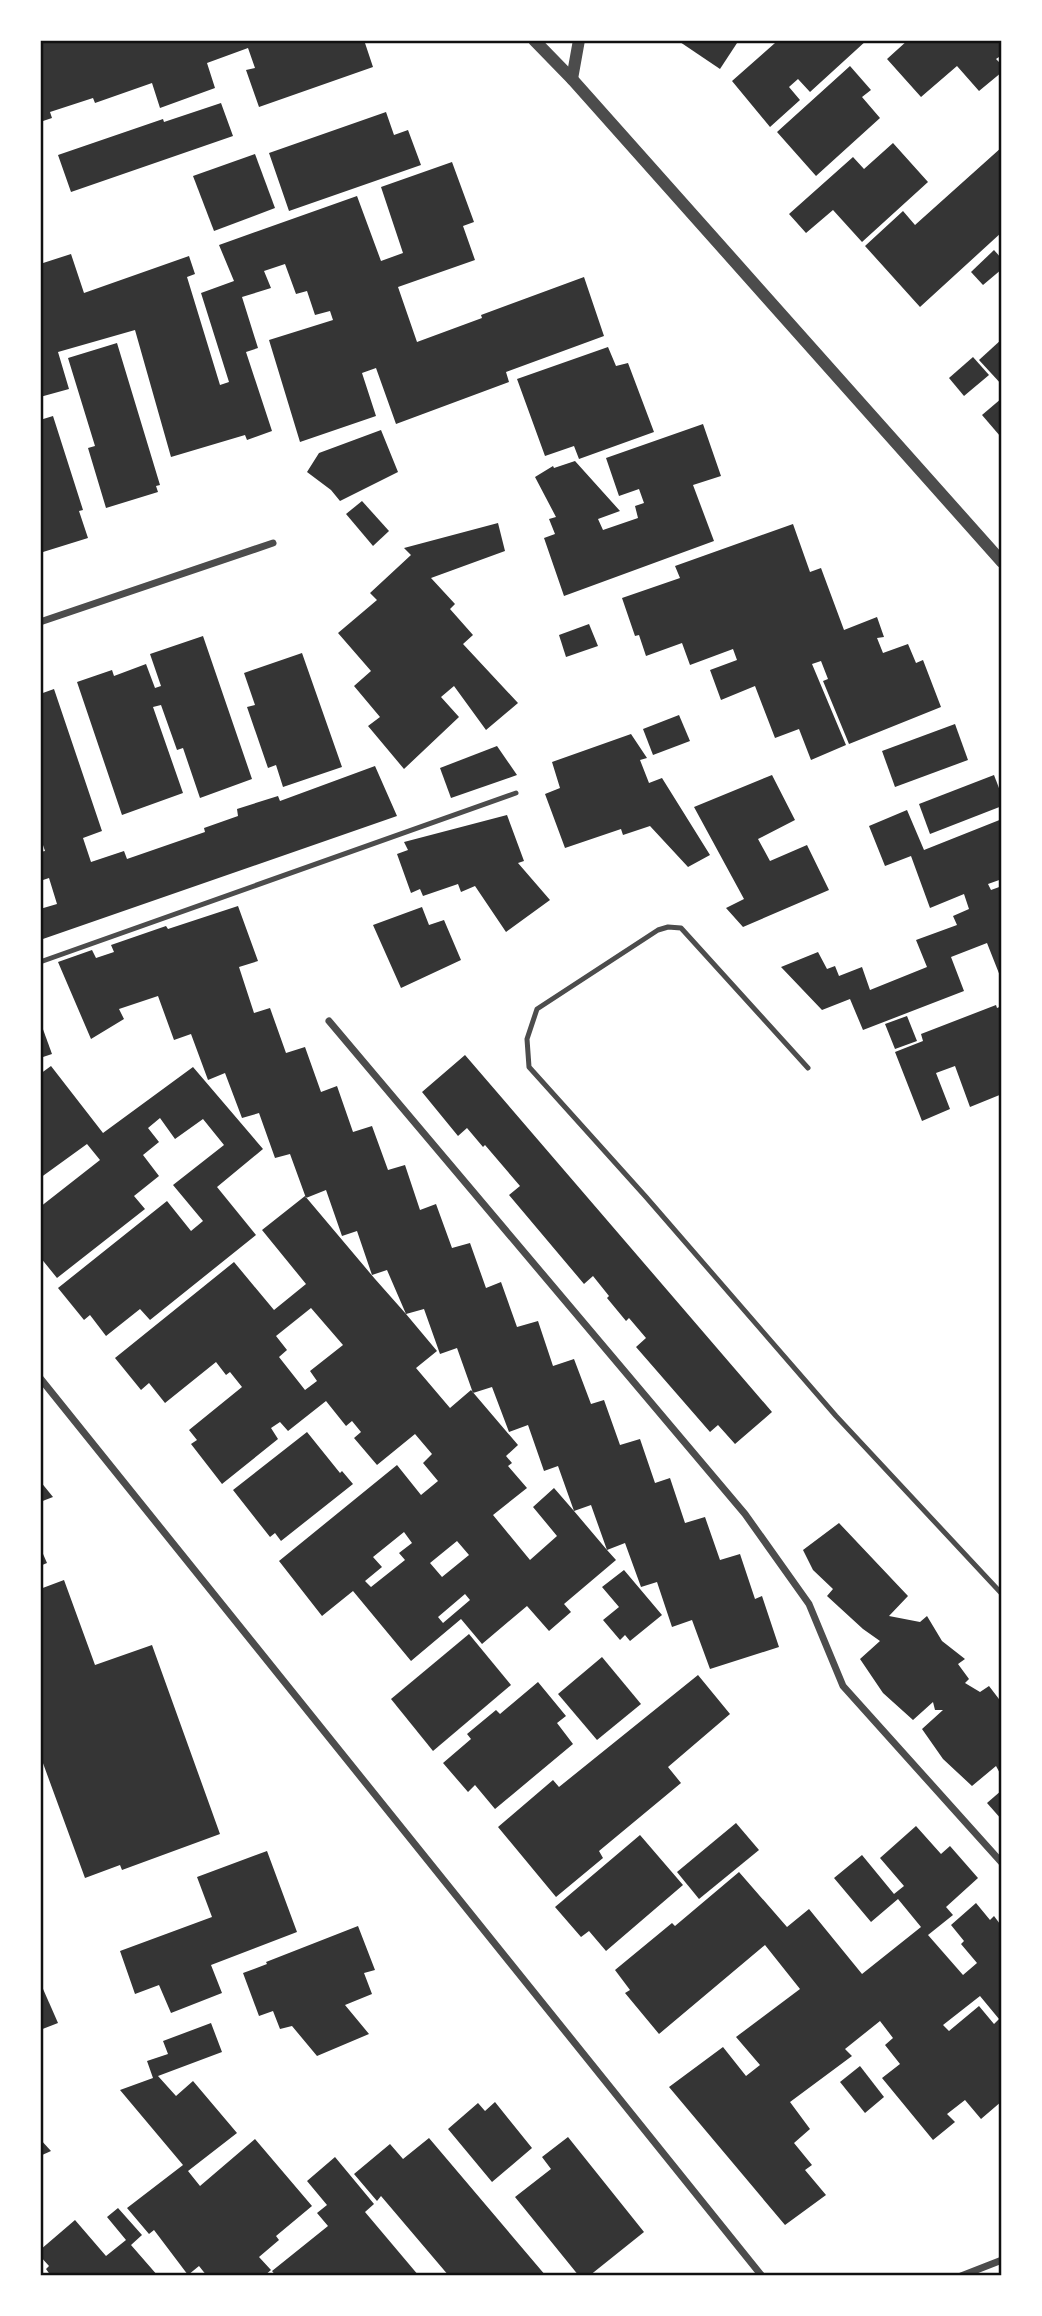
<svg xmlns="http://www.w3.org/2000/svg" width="1042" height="2316" font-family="'Source Sans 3',sans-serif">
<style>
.building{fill:#353535;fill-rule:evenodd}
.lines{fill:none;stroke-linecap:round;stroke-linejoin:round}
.service{stroke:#4c4c4c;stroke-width:5}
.minor{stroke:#4c4c4c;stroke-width:7}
.tertiary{stroke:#4c4c4c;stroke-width:12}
.neatline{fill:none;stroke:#111;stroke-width:2.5}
</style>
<rect width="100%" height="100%" fill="#fff"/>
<g class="building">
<polygon points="40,40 364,40 373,67 259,107 246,70 255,68 248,48 207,63 215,88 160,108 152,83 95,103 93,98 50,112 52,118 40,122"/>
<polygon points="677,40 739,40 720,69"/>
<polygon points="772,40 867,40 810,92 798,79 789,87 800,100 770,127 732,81 775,43"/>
<polygon points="908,40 997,40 1002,46 1002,55 996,59 1002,65 1002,72 979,91 957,66 921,97 887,59"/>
<polygon points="850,66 871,90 862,97 880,118 816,176 777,132"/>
<polygon points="221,103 233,136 71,192 58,155 163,119 164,122"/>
<polygon points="386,112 394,135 408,130 421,165 289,211 269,153"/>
<polygon points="893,143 928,182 862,242 833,210 806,233 789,214 853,157 864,169"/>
<polygon points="1002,147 1002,232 920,307 865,246 903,211 915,225"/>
<polygon points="255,154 275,208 214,231 193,176"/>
<polygon points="452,162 474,222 463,226 475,260 398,287 417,342 482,318 481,315 584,277 604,336 506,372 509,382 396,424 376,368 362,373 376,416 300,442 269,340 333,320 330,311 315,315 307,291 296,294 285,264 264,271 271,288 242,297 258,348 246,352 272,431 247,440 245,435 171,457 135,330 58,352 69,389 40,397 40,264 71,254 84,293 189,256 195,274 187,277 220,385 229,382 201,293 234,281 219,245 357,196 381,261 403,253 381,187"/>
<polygon points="994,250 1002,259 1002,269 983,285 971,272"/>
<polygon points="1002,339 1002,385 979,360"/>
<polygon points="117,343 160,485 156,486 158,492 106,508 88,448 95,446 68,358"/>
<polygon points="608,347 616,366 628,363 654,432 579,459 574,446 545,456 517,379"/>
<polygon points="973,357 989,375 964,396 949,378"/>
<polygon points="1002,398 1002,434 1000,436 982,415"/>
<polygon points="53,416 83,510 79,511 88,538 43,552 40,545 40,420"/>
<polygon points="703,424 721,476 693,485 714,541 564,596 544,538 555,534 549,519 556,517 535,477 553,466 554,468 575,461 620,511 598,519 603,530 638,518 635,506 644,503 639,489 619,496 606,458"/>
<polygon points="381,430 398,472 340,501 331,490 307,472 319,453"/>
<polygon points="362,501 389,531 373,546 346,514"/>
<polygon points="498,523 505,551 431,578 455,604 450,609 473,635 463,644 518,703 486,730 454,686 441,697 459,717 404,769 368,726 380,717 354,686 371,671 338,633 377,600 370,593 411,555 404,548"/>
<polygon points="793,524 810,572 821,568 844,630 877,617 884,637 877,638 883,653 908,644 916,663 923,660 941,707 849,744 823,681 828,679 821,661 812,664 846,745 811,760 799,729 775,738 755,686 721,700 710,670 737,660 733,649 690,665 682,643 646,656 639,635 635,636 622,598 680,578 675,566"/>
<polygon points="589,624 598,646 566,657 559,635"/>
<polygon points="203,636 252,779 200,798 183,748 177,750 161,705 153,707 183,793 122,815 77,682 112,670 114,676 146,664 155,688 161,686 150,654"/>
<polygon points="302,653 342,767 283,787 276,765 268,768 247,707 255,705 244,673"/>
<polygon points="54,689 102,831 83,838 91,862 124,851 127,859 205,832 204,828 238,816 237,809 278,796 280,801 375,766 397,816 40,940 40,909 57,904 49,878 40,881 40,852 45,851 40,836 40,694"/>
<polygon points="679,715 690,741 653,755 643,729"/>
<polygon points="955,724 968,760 895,787 882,751"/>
<polygon points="631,734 647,758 640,760 649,783 662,778 710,855 688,867 650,826 623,835 621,829 565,848 545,794 560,788 552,762"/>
<polygon points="497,746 517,775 451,798 440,768"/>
<polygon points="772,775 795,820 758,839 770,861 807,845 829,890 743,927 726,908 744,899 694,807"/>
<polygon points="994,775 1002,796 1002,806 930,834 919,804"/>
<polygon points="907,810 924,850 1002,819 1002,879 988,884 991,890 1002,886 1002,981 987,943 951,957 964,991 863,1030 850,999 822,1010 781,967 818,952 827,969 835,966 839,976 862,967 870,990 927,967 916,940 957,925 953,916 969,909 964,894 930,908 911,856 885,866 869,826"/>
<polygon points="507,815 524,861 518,863 550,900 506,932 475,886 461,892 458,884 423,896 420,889 411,893 397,854 408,850 404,842"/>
<path d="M238,906L258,961L239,967L254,1013L270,1008L286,1053L305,1047L321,1092L337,1086L353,1132L372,1126L388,1170L405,1165L420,1210L436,1204L452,1248L470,1243L486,1288L501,1282L517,1327L538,1321L553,1366L574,1359L591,1404L604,1400L620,1445L640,1439L655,1483L670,1478L685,1523L705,1517L720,1560L740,1554L755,1599L762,1596L779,1647L710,1669L692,1620L672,1627L657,1582L641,1587L625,1543L607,1550L616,1560L564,1604L571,1612L549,1631L527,1606L482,1644L461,1619L411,1661L353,1591L322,1616L279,1561L397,1465L421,1495L438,1481L423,1463L432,1454L415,1434L377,1465L354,1438L361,1432L352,1421L346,1426L326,1401L288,1431L280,1422L271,1428L278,1439L222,1484L191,1444L197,1440L189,1430L242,1387L230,1372L226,1375L216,1362L165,1403L149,1383L141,1390L115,1358L234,1262L274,1310L306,1284L262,1230L305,1196L375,1279L406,1314L387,1270L372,1275L357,1231L342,1236L326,1190L306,1198L290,1154L275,1158L259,1113L242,1118L225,1073L208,1080L191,1034L174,1040L158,996L119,1009L124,1019L91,1039L58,962L92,950L96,958L114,952L111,945L166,926L168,929ZM311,1308L343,1345L310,1371L317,1381L305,1390L279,1357L287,1350L276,1336ZM424,1309L440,1354L457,1348L473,1393L492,1387L509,1432L528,1425L544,1471L558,1466L574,1511L554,1488L533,1507L557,1536L530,1560L493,1515L527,1488L508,1466L512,1463L506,1456L518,1445L471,1390L450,1408L416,1368L437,1351L406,1314ZM591,1505L607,1550L574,1511ZM404,1532L412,1543L399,1553L405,1560L371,1587L365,1581L382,1567L373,1557ZM457,1541L469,1555L442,1577L430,1563ZM465,1594L470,1600L443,1623L438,1617Z"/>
<polygon points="422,907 429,925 444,920 461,960 401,988 373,925"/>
<polygon points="996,1005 997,1008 1002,1006 1002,1094 970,1107 955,1066 936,1073 950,1109 922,1121 895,1052 923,1041 921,1034"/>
<polygon points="907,1016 917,1041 895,1049 885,1024"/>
<polygon points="40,1021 52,1054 40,1058"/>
<polygon points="465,1055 772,1412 735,1444 718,1425 710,1432 636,1347 646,1338 629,1318 626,1321 607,1298 609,1296 593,1276 584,1284 509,1195 520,1186 485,1145 483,1147 467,1128 458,1136 422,1092"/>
<polygon points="51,1066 103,1133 193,1067 263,1149 217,1187 256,1235 150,1320 140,1309 106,1336 90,1315 84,1320 58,1288 167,1201 191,1231 203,1221 173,1185 224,1145 203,1119 175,1139 160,1118 148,1128 159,1142 143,1155 159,1176 134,1196 145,1209 57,1278 40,1257 40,1207 100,1160 87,1144 40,1178 40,1074"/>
<polygon points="307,1432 340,1473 342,1471 353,1484 281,1541 275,1533 270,1537 233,1490"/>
<polygon points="40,1481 53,1497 40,1502"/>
<polygon points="839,1523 908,1596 889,1616 920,1622 927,1616 942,1641 965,1659 958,1664 969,1679 965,1683 980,1692 989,1686 1002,1703 1002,1777 996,1766 972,1786 943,1759 922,1729 943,1710 935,1710 933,1702 913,1720 883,1693 860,1659 880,1641 863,1629 827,1596 833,1589 813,1570 803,1550"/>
<polygon points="40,1547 47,1563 40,1566"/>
<polygon points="624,1570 662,1615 630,1641 625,1635 620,1640 603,1620 619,1607 602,1587"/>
<polygon points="64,1580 95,1665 152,1645 220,1834 122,1870 120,1865 85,1878 40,1755 40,1589"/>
<polygon points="469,1634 511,1685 433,1751 391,1699"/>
<polygon points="602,1657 641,1704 597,1740 558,1694"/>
<polygon points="698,1675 730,1714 668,1767 681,1783 599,1851 603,1858 556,1897 498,1827 553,1780 559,1787"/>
<polygon points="538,1682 566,1716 557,1723 573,1744 495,1809 475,1785 468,1792 443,1763 471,1739 467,1734 496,1710 500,1714"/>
<polygon points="1002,1790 1002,1820 987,1803"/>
<polygon points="736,1823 759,1850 699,1899 677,1872"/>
<path d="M916,1826L941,1854L950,1846L978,1878L946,1907L953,1915L928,1935L963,1975L977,1963L961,1944L964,1941L951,1925L976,1903L990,1920L994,1916L1000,1924L1002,1922V2101L981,2119L965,2100L947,2114L955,2122L933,2140L882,2078L900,2064L885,2045L893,2038L880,2021L845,2049L852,2056L790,2102L810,2129L794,2143L812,2165L805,2170L826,2195L785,2225L669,2087L723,2047L746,2076L760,2065L736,2037L800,1989L765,1945L659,2034L625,1993L630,1990L615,1970L672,1923L675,1926L739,1872L787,1927L809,1909L862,1974L921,1927L898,1899L871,1922L834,1878L862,1855L894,1894L904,1886L880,1858ZM980,1996L999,2019L994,2024L979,2006L949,2031L943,2025Z"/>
<polygon points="640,1835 683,1885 606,1951 589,1931 581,1937 555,1907"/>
<polygon points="267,1851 297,1932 211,1965 222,1993 171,2013 159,1985 135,1994 120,1951 212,1917 197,1877"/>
<polygon points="358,1926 375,1970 364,1973 372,1994 345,2005 369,2034 317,2056 292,2026 280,2029 273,2011 259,2016 243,1973 267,1964 266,1962"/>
<polygon points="40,1982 58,2023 40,2030"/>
<polygon points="211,2023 222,2052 158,2076 176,2096 193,2081 237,2133 188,2171 200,2186 255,2139 312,2206 276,2236 279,2240 259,2257 271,2270 264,2276 207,2276 199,2266 188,2275 154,2230 149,2234 127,2208 183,2165 120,2090 153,2078 147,2061 168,2054 163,2041"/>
<polygon points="860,2066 884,2097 865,2113 840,2082"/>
<polygon points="495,2102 532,2148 492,2182 448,2129 478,2103 485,2111"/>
<polygon points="568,2137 644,2232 589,2276 579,2276 515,2197 551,2169 542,2157"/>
<polygon points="429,2138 546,2276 449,2276 381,2196 377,2201 354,2174 390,2144 403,2159"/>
<polygon points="40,2139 51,2151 40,2156"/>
<polygon points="335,2157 374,2204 365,2212 419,2276 276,2276 272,2271 328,2226 317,2213 327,2205 307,2181"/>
<polygon points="118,2208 142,2235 131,2245 158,2276 51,2276 46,2269 49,2266 40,2256 40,2250 75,2220 106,2256 126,2240 107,2217"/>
</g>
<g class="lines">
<g class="service">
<polyline points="40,962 516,793"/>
<polyline points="808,1068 681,928 668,927 658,930 537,1009 527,1039 529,1067 646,1197 836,1416 1002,1594"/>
</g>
<g class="minor">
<polyline points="40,622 273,543"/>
<polyline points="329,1021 745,1514 809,1604 843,1686 1002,1863"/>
<polyline points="40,1378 762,2276"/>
<polyline points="961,2276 1002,2260"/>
</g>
<g class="tertiary">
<polyline points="534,40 572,79 1002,562"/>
<polyline points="572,79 579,40"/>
</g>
</g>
<rect width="1042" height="2316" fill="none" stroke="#ffffff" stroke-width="84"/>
<rect x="42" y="42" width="958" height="2232" class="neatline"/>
</svg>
